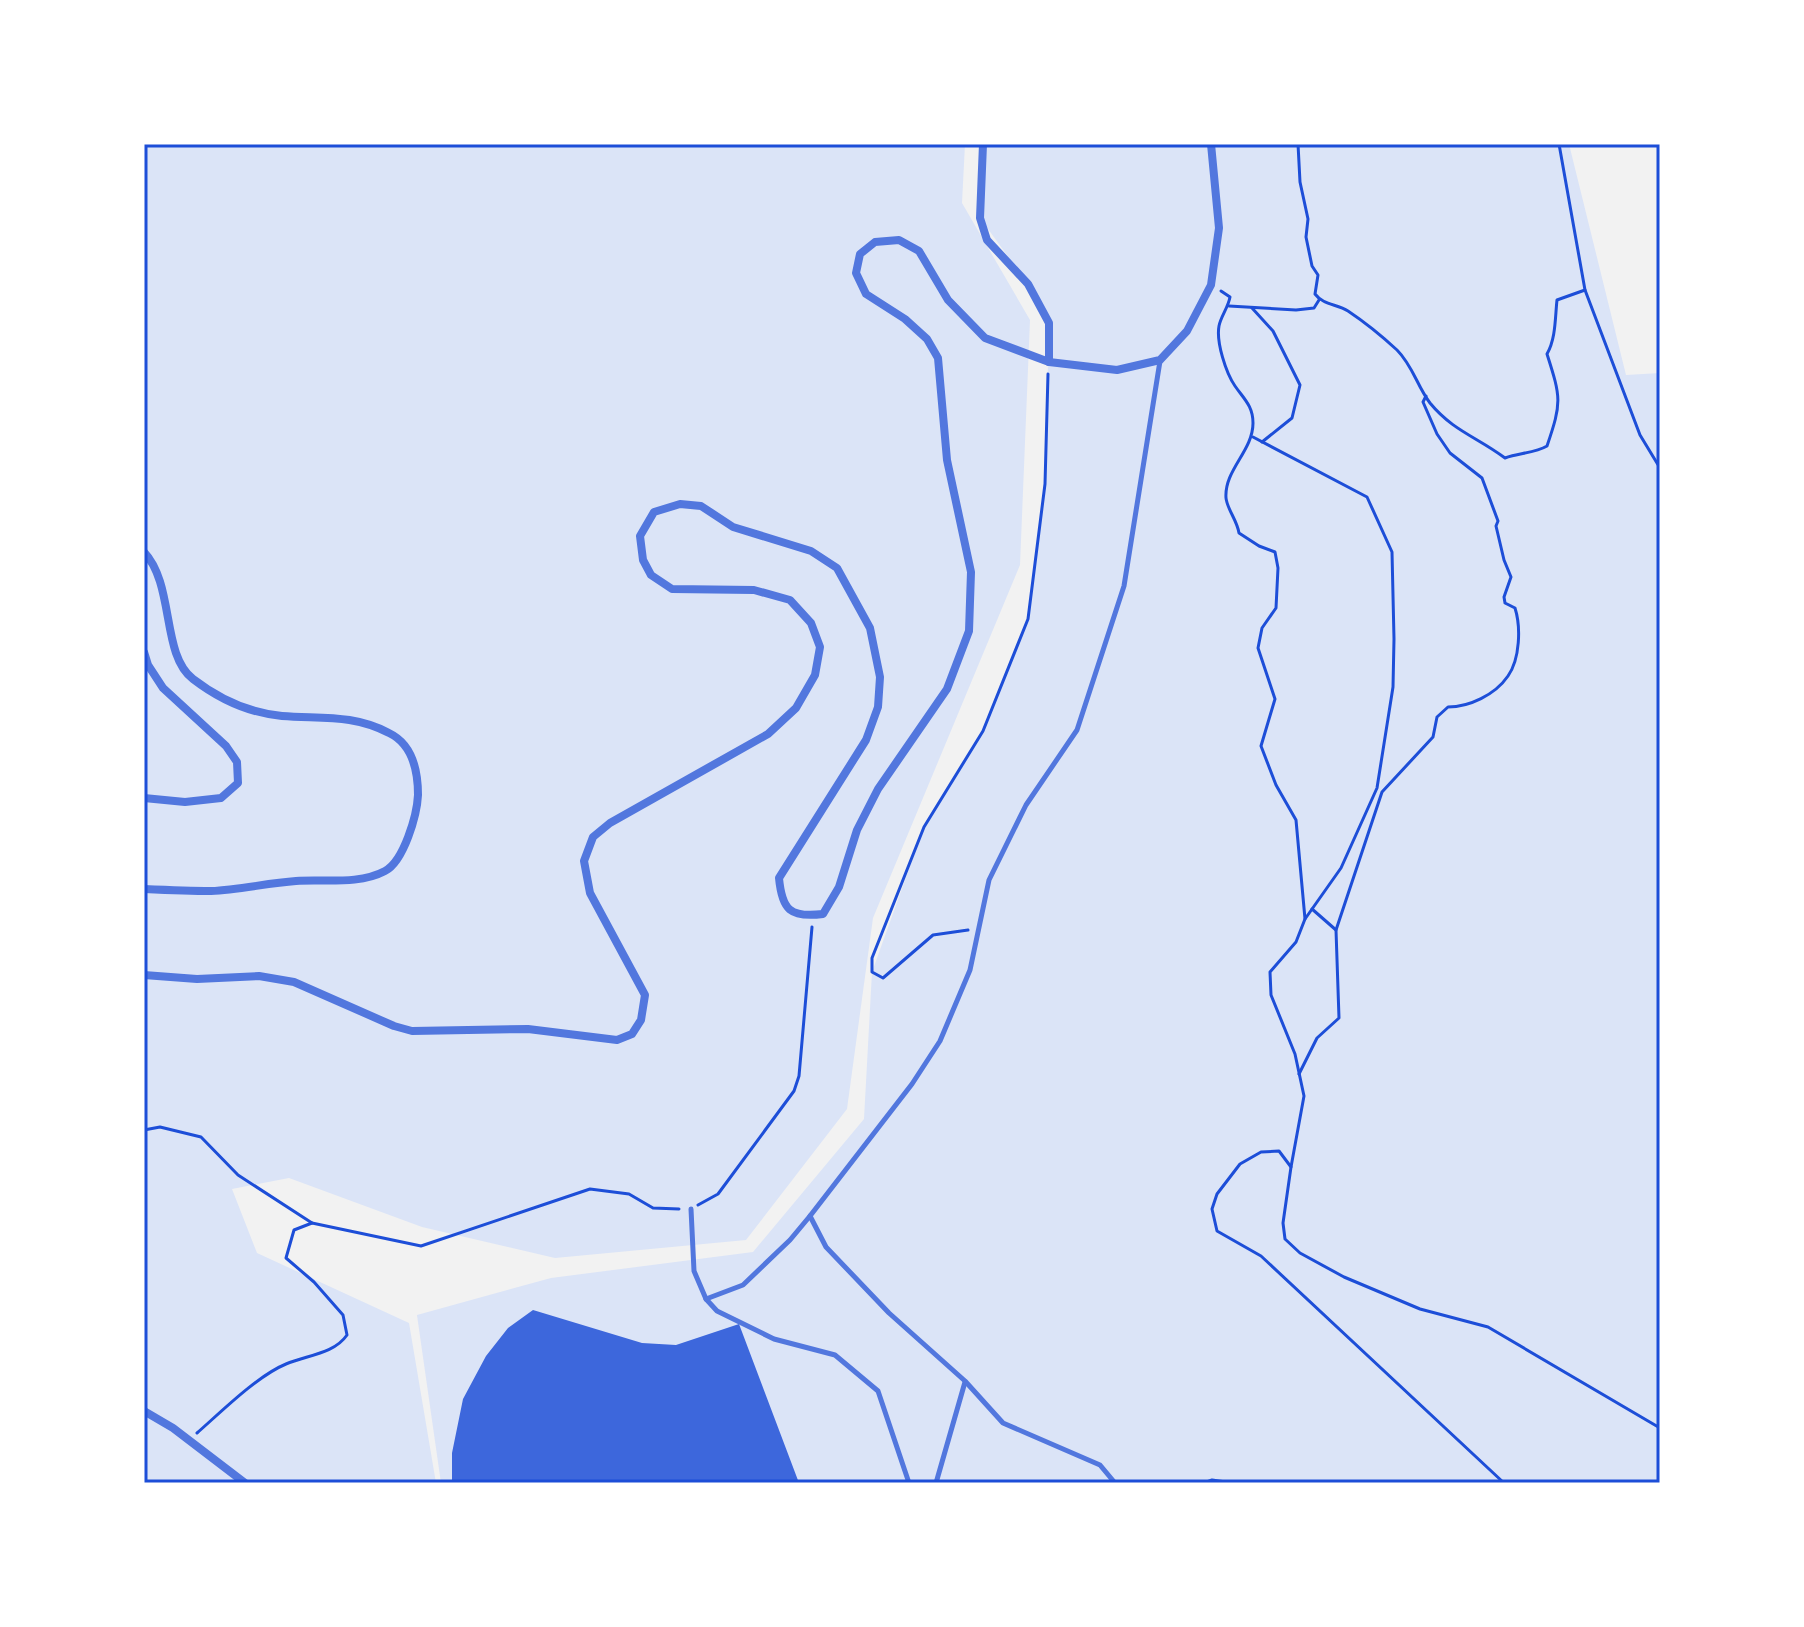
<svg xmlns="http://www.w3.org/2000/svg" width="1804" height="1627" font-family="Montserrat,sans-serif">
<style>
.green{fill:#dbe4f7}
.building{fill:#3d67dc}
.lines{fill:none;stroke-linecap:round;stroke-linejoin:round}
.path{stroke:#1d4ed8;stroke-width:3}
.service{stroke:#5277de;stroke-width:5}
.minor{stroke:#5277de;stroke-width:8}
.neatline{fill:none;stroke:#1d4ed8;stroke-width:3}
</style>
<rect width="100%" height="100%" fill="#f2f2f2"/>
<g class="green">
<polygon points="144,144 965,144 962,203 1030,320 1020,565 873,918 847,1109 746,1240 555,1258 422,1227 289,1178 232,1189 257,1253 409,1323 436,1483 144,1483"/>
<polygon points="983,144 1569,144 1626,375 1660,373 1660,1483 441,1483 417,1315 551,1278 753,1252 864,1119 872,972 924,827 983,731 1028,619 1045,484 1049,323 1028,284 980,218"/>
</g>
<polygon class="building" points="533,1310 642,1343 676,1345 739,1324 799,1483 452,1483 452,1453 463,1399 486,1356 508,1328"/>
<g class="lines">
<g class="path">
<path d="M1298,144L1300,182L1308,219L1306,237L1312,266L1318,275L1315,294C1323,305 1337,304 1348,311C1363,321 1384,338 1397,350C1413,366 1417,386 1430,403C1453,431 1477,437 1505,458C1519,453 1535,453 1547,446C1562,402 1561,398 1547,354C1556,338 1555,318 1557,300L1585,290"/>
<polyline points="1559,144 1585,290 1640,435 1660,468"/>
<path d="M1221,291L1230,297C1228,308 1221,316 1219,326C1216,342 1226,373 1235,386C1244,399 1253,406 1253,423C1253,451 1224,470 1226,498C1227,509 1237,520 1239,533L1259,546L1275,552L1278,568L1276,608L1262,628L1258,648L1275,699L1261,746L1276,785L1296,820L1305,919L1296,942L1270,972L1271,995L1295,1054L1304,1096L1291,1167"/>
<polyline points="1229,306 1296,310 1314,308 1319,300"/>
<polyline points="1252,308 1273,331 1300,385 1292,418 1262,442"/>
<polyline points="1253,437 1367,497 1392,552 1394,639 1393,687 1377,788 1341,868 1305,919"/>
<polyline points="1312,909 1336,930"/>
<polyline points="968,930 933,935 883,978 872,972 872,958 924,827 983,731 1028,619 1045,484 1048,374"/>
<path d="M1299,1074L1317,1038L1339,1018L1336,930L1382,792L1433,737L1437,717L1448,707C1469,707 1495,695 1508,676C1520,659 1521,627 1515,608L1505,603L1504,597L1511,577L1504,560L1496,526L1498,521L1482,478L1450,453L1437,434L1423,402L1426,396"/>
<polyline points="144,1130 160,1127 201,1137 238,1175 312,1223"/>
<polyline points="698,1205 718,1194 794,1091 799,1076 812,927"/>
<path d="M197,1433C221,1412 257,1376 286,1364C307,1355 334,1354 347,1335L343,1315L314,1282L286,1258L294,1230L312,1223L421,1246L590,1189L629,1194L653,1208L679,1209"/>
<polyline points="1176,1483 1177,1483"/>
<polyline points="1204,1483 1212,1480 1233,1483"/>
<polyline points="1504,1483 1261,1256 1217,1231 1212,1209 1217,1194 1240,1164 1261,1152 1279,1151 1291,1167 1283,1223 1285,1239 1300,1253 1344,1277 1420,1309 1488,1327 1660,1428"/>
</g>
<g class="service">
<polyline points="691,1209 694,1271 706,1299 717,1311 774,1339 835,1355 878,1391 909,1483"/>
<polyline points="706,1299 743,1285 790,1240 810,1216"/>
<polyline points="936,1483 965,1382"/>
<polyline points="1115,1483 1100,1465 1003,1423 965,1381 889,1313 826,1247 810,1216 912,1084 940,1041 970,970 989,880 1026,805 1077,730 1124,586 1160,361"/>
</g>
<g class="minor">
<polyline points="983,144 980,218 987,240 1028,284 1049,323 1049,362"/>
<path d="M144,552C175,585 161,655 193,679C219,699 250,713 282,716C321,719 353,714 389,733C412,744 418,771 418,795C417,815 404,861 385,871C359,885 324,879 296,881C267,883 239,890 211,891C189,891 166,890 144,889"/>
<polyline points="144,652 148,665 163,688 226,746 237,762 238,783 221,798 185,802 144,798"/>
<path d="M144,975L197,979L259,976L294,982L394,1026L412,1031L528,1029L617,1040L632,1034L641,1020L645,995L590,893L584,861L593,837L610,823L768,734L796,708L815,675L820,647L811,623L790,600L754,590L672,589L651,575L643,560L640,536L654,512L680,504L701,506L733,527L811,551L837,568L870,628L880,677L878,707L866,740L779,878C782,910 790,918 823,914L839,887L857,830L878,789L947,689L969,631L971,572L947,460L938,358L927,339L905,319L866,294L856,273L860,254L875,242L899,240L919,251L948,300L985,338L1049,362L1117,370L1160,360L1187,331L1211,285L1219,228L1211,144"/>
<polyline points="144,1411 173,1428 245,1483"/>
</g>
</g>
<rect width="1804" height="1627" fill="none" stroke="#ffffff" stroke-width="292"/>
<rect x="146" y="146" width="1512" height="1335" class="neatline"/>
</svg>
